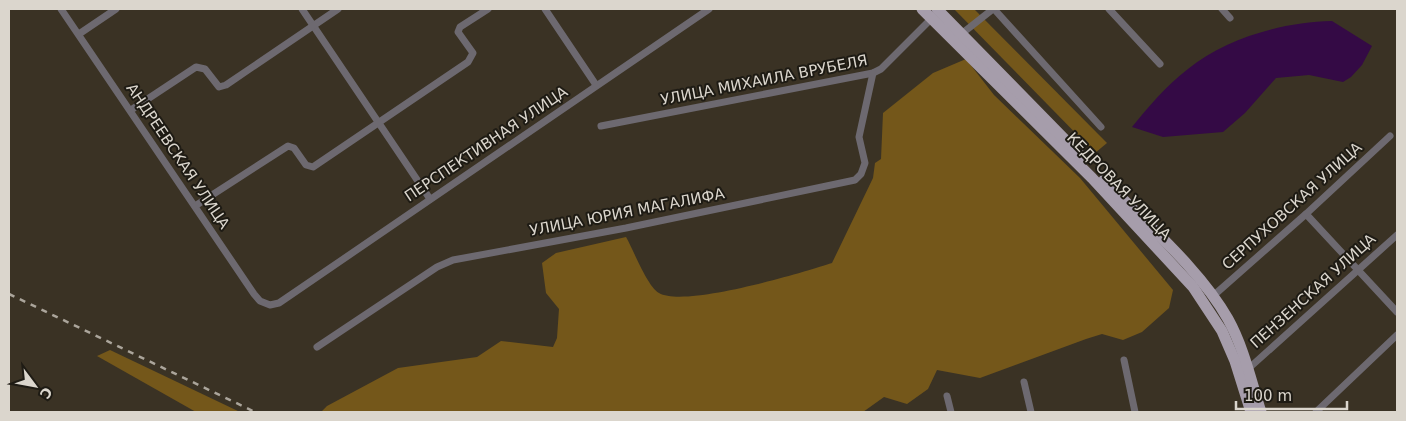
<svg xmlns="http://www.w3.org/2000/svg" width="1406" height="421" font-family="'DejaVu Sans',sans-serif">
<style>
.forest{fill:#74571a}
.water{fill:#340a45}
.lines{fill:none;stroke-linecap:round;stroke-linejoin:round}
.street{stroke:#6d6970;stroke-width:7}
.primary{stroke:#a69dab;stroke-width:11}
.rail{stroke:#aba59b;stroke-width:2.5;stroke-dasharray:6 6;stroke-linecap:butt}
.labels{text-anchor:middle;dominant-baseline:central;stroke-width:4;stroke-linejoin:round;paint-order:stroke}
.street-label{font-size:15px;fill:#dbd6cd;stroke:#1e1b14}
</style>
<rect width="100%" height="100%" fill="#3a3224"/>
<g class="forest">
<polygon points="954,9 974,9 1107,143 1095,153"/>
<path d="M966,59L994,95L1080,178L1173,290L1169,308L1142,332L1123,340L1102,334L1086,339L980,378L937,370L928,389L907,404L884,397L863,412H321L327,406L398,368L477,357L501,341L553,347L557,338L559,309L546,293L542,263L556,253L626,237C634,251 647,286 659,293C685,308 801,273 832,263L873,178L875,163L881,159L883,113L933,73Z"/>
<polygon points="110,350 240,412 196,412 97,356"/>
</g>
<path class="water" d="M1332,21L1372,46L1362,65L1351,77L1343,82L1309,75L1276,78L1245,113L1223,132L1163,137L1132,127C1149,106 1166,86 1188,69C1226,38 1283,22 1332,21Z"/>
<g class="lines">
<g class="street">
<polyline points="61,9 254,294 260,301 270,305 279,303 709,9"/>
<polyline points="302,9 430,199"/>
<polyline points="545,9 596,85"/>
<polyline points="994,9 1101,127"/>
<polyline points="1109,9 1160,64"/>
<polyline points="1222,9 1230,18"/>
<polyline points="79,34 116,9"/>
<polyline points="960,35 993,9"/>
<polyline points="131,110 196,67 205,69 219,87 226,85 338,9"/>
<polyline points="601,126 873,73 881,69 933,17"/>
<polyline points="195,206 288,146 294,148 306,165 313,167 468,62 473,53 458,32 460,27 488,9"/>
<polyline points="1306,214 1397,312"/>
<polyline points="1213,296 1306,214 1390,136"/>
<polyline points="317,347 437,267 453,260 626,228 855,180 861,174 865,163 859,137 873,73"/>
<polyline points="1124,360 1135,412"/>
<polyline points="1248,369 1397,235"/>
<polyline points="1024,382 1031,412"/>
<polyline points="947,396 951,412"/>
<polyline points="1316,412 1397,335"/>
</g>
<g class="primary">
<polyline points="922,9 1092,178 1193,287 1222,331 1235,361 1251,412"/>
<polyline points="937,9 1084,159"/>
<path d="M1104,180C1144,222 1200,269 1228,319C1244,348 1251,381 1261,412"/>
</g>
<polyline class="rail" points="9,294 255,412"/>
</g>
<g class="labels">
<g class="street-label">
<text transform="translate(764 80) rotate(-11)">УЛИЦА МИХАИЛА ВРУБЕЛЯ</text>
<text transform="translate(486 144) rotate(-34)">ПЕРСПЕКТИВНАЯ УЛИЦА</text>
<text transform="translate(178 156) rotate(56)">АНДРЕЕВСКАЯ УЛИЦА</text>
<text transform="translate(1119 186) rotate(46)">КЕДРОВАЯ УЛИЦА</text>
<text transform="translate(1292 206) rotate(-42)">СЕРПУХОВСКАЯ УЛИЦА</text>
<text transform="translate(627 212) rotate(-11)">УЛИЦА ЮРИЯ МАГАЛИФА</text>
<text transform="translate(1313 291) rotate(-42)">ПЕНЗЕНСКАЯ УЛИЦА</text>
</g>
</g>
<rect width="1406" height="421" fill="none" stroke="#dbd6cd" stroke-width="20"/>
<g transform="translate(35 386) rotate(122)" stroke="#1e1b14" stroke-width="4" paint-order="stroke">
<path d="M0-4L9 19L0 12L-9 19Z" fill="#dbd6cd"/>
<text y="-8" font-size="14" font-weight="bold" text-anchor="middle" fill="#dbd6cd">С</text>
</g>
<path d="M1236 401v8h111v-8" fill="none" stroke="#dbd6cd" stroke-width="2.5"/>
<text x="1244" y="401" font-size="15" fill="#dbd6cd" stroke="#1e1b14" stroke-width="4" paint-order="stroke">100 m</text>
</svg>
